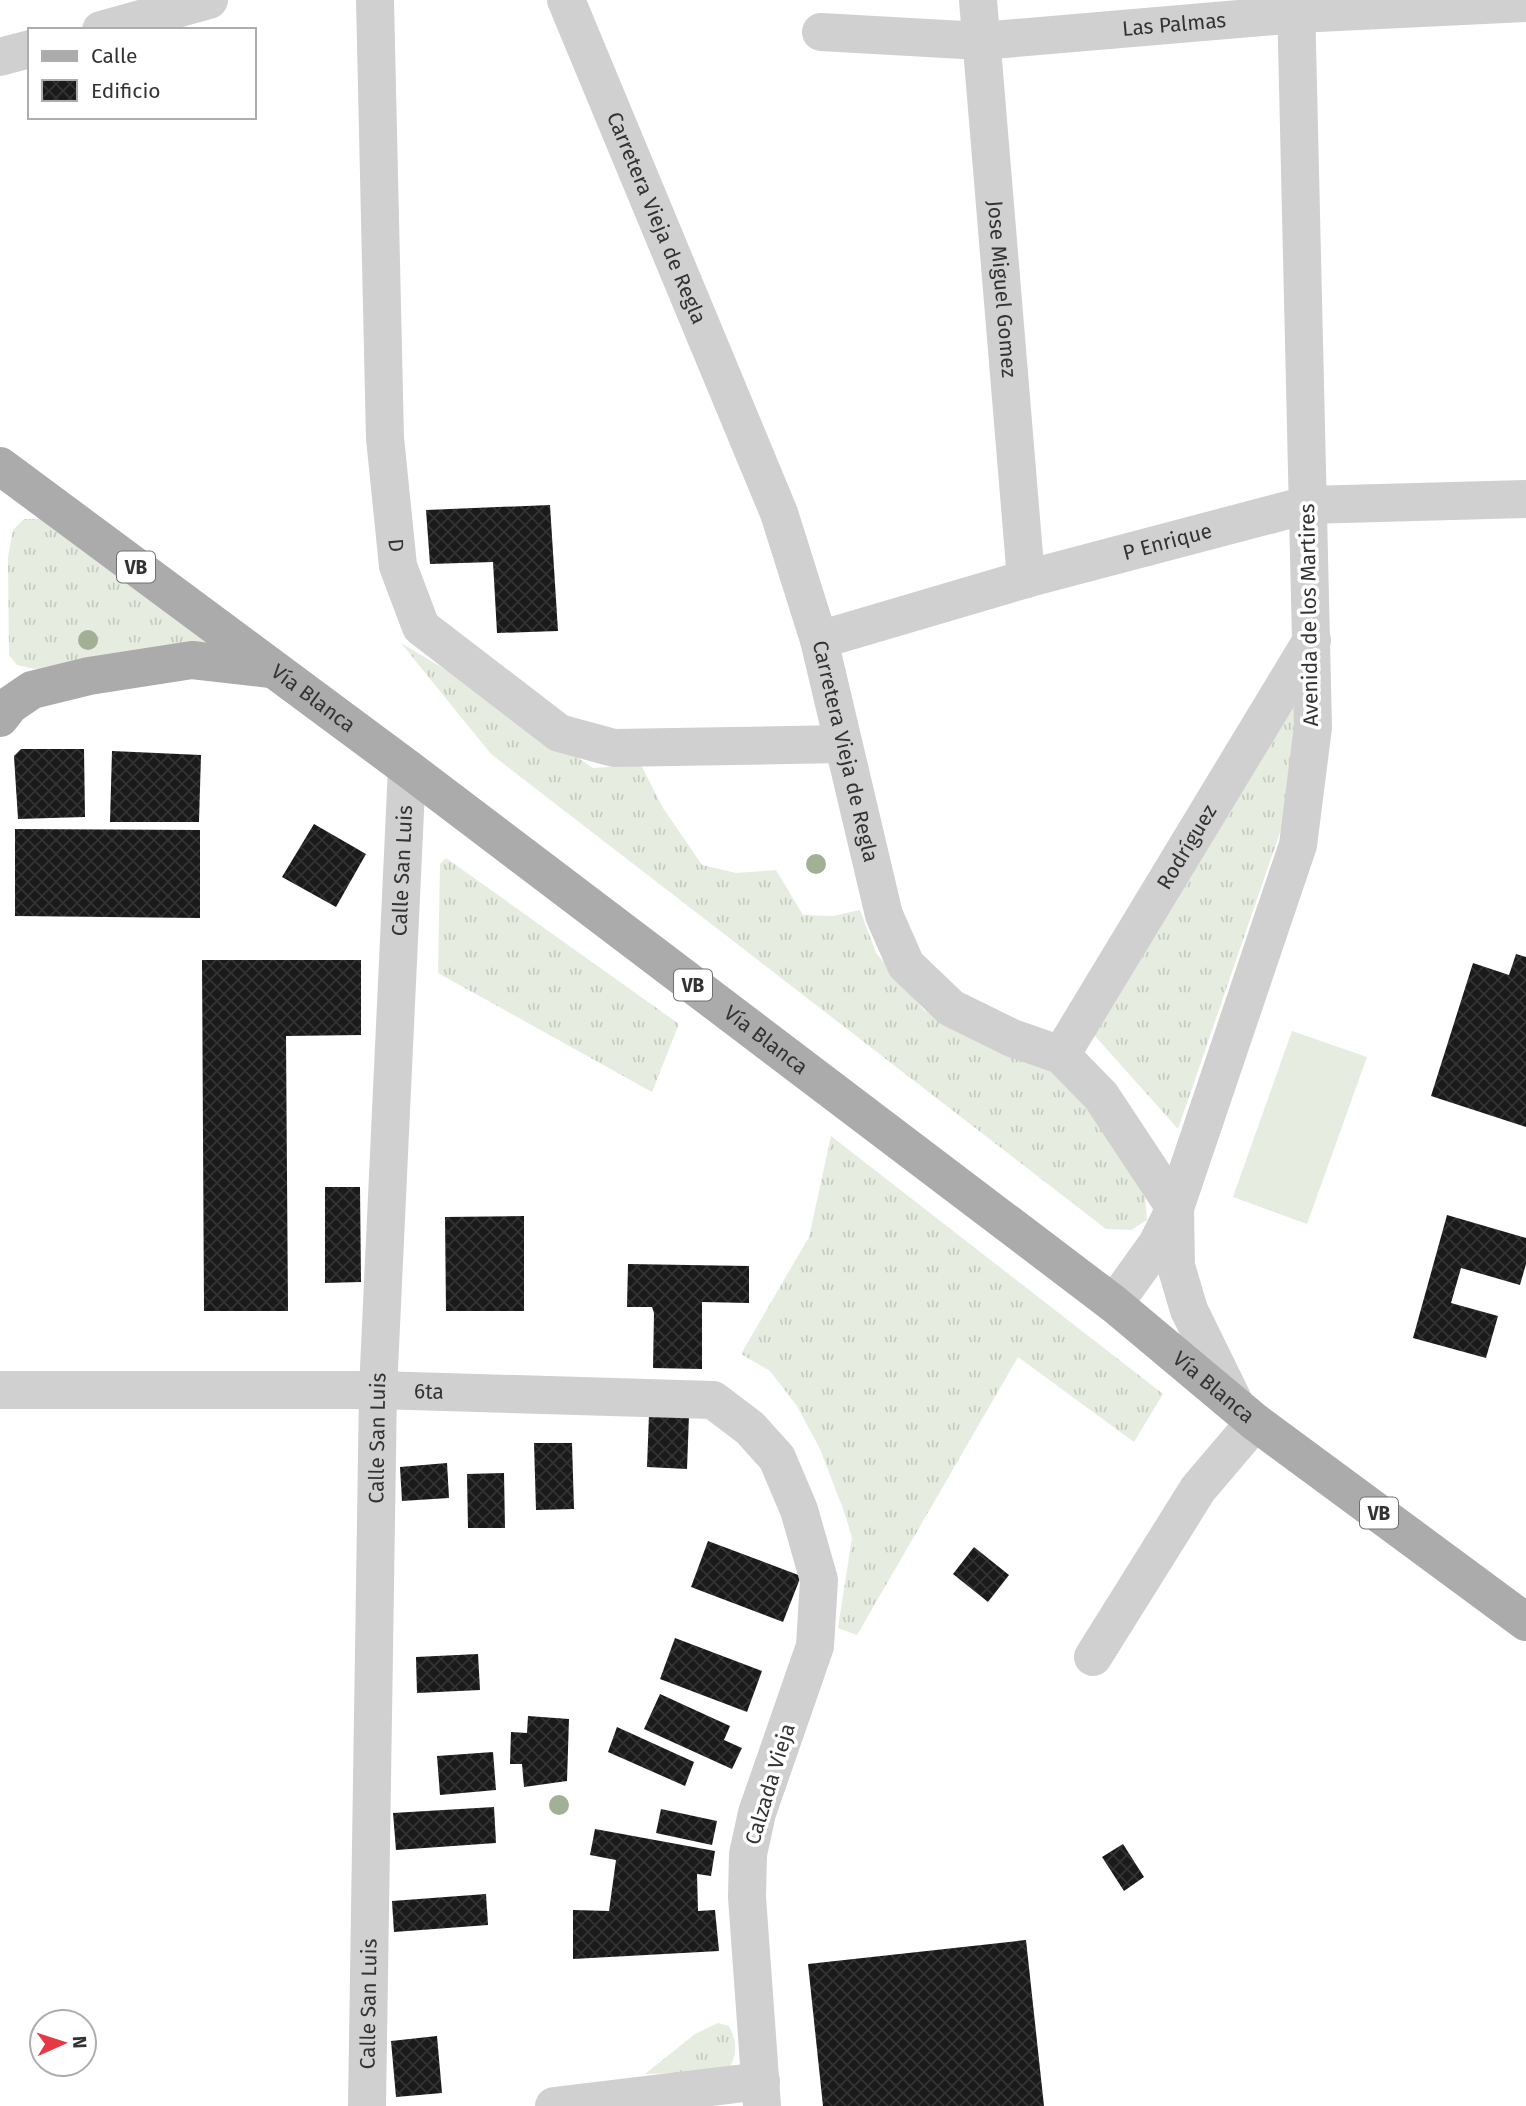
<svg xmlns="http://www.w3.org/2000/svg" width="1526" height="2106" font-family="'Fira Sans',sans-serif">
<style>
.grass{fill:url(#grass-tufts)}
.garden{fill:#e6ecdf}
.building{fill:url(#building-cross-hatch)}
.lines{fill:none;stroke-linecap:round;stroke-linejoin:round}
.minor{stroke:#d0d0d0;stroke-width:38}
.major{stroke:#ababab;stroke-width:38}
.tree{fill:#a2b095}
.labels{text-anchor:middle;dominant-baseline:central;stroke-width:7;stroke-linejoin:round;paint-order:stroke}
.shield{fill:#fff;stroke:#707070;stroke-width:2}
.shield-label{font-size:19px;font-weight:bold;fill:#333}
.street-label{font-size:21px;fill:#333;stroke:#fff}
</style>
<defs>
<pattern id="grass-tufts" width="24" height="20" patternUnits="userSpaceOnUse" patternTransform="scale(1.75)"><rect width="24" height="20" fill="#e6ecdf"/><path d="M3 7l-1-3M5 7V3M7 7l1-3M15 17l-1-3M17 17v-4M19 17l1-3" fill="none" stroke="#c6cbc0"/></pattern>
<pattern id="building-cross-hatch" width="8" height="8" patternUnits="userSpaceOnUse" patternTransform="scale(1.75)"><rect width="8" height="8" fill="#1a1a1a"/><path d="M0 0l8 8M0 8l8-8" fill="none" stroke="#333"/></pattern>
</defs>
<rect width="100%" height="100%" fill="#fff"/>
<g class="grass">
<polygon points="24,519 40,519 209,641 35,669 17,665 9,655 8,557 13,530"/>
<polygon points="401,643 468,683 593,768 641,765 663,808 702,865 736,873 776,870 803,915 833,916 860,910 876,953 924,1010 974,1040 1047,1067 1079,1091 1145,1197 1147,1220 1131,1230 1106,1229 491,754"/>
<polygon points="1302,680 1287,812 1178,1129 1087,1027"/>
<polygon points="446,858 679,1024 652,1092 438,973 440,864"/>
<polygon points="831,1136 1163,1394 1134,1442 1018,1357 857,1635 838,1628 852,1538 845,1514 820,1449 797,1406 770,1371 741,1354 809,1237"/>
<path d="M718,2023L729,2026C738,2043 737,2056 727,2072L645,2074L695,2034Z"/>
</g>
<polygon class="garden" points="1292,1031 1367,1057 1307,1224 1233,1197"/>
<g class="building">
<polygon points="550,505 558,631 497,633 493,562 430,564 426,510"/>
<polygon points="21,749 84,749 85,817 18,819 14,756"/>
<polygon points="112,751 201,755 199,822 110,822"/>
<polygon points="314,824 366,854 336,907 282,877"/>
<polygon points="15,829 200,830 200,918 15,916"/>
<polygon points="1516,954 1526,957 1526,1127 1431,1096 1473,963 1509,975"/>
<polygon points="202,960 361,960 361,1035 286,1036 288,1311 204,1311"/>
<polygon points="325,1187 360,1187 361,1282 325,1283"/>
<polygon points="1447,1215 1526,1238 1526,1264 1520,1285 1461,1268 1451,1303 1498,1316 1486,1358 1413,1338"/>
<polygon points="524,1216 524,1311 446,1311 445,1217"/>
<polygon points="628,1264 749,1266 749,1303 702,1302 702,1369 653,1368 654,1313 652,1307 627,1307"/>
<polygon points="649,1414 689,1415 687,1469 647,1467"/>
<polygon points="534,1443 572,1443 574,1509 536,1510"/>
<polygon points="447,1463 449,1498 402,1501 400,1467"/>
<polygon points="504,1473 505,1528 468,1528 467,1474"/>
<polygon points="708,1541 801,1576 783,1622 691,1587"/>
<polygon points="974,1547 1009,1575 988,1602 953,1574"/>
<polygon points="675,1638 762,1671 747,1712 660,1679"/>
<polygon points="478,1654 480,1690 417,1693 416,1657"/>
<polygon points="660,1694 730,1726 724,1740 742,1748 732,1769 644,1729"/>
<polygon points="528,1716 569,1719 567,1781 524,1787 522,1764 510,1764 511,1732 527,1733"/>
<polygon points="617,1727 694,1762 685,1786 608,1752"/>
<polygon points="493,1752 496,1790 440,1795 437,1756"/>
<polygon points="494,1807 496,1843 396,1850 393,1813"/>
<polygon points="661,1809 717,1821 712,1845 656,1833"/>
<polygon points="595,1829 715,1851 711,1876 697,1874 698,1911 715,1910 719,1951 573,1959 573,1910 609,1911 616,1860 590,1855"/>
<polygon points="1123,1844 1144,1877 1124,1891 1102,1857"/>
<polygon points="486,1894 488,1925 394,1932 392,1901"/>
<polygon points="1026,1940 1044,2106 823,2106 808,1964"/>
<polygon points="437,2036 442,2093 396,2097 391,2041"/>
</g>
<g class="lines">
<g class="minor">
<path id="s1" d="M375,0L385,438L398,566L421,627L559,733L614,748L843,744"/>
<path id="s2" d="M566,0L779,513L819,640L884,915L906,965L951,1008L1012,1038L1061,1055L1101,1096L1175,1208L1176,1266L1189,1310L1234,1402"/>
<path id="s3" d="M978,0L1026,579"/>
<polyline points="101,30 209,0"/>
<path id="s4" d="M821,32L981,41L1297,14L1526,3"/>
<polyline points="0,57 30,49"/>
<path id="s5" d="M819,640L1026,579L1307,505L1526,499"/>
<path id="s6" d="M1061,1055L1312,640"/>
<polyline points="1114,1304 1157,1244 1175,1208 1298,845 1313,727 1296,0"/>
<path id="s7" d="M0,1390H378L713,1400L750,1428L777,1458L799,1510L819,1580L815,1646L757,1813L748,1854L747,1897L762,2106"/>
<polyline points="1093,1657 1198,1489 1255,1422"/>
<path id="s8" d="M367,2106L378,1390L407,768"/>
<polyline points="554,2106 761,2081"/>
</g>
<g class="major">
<path id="s9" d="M0,466L407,768L1114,1304L1255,1422L1526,1622"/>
<polyline points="0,718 10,705 32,690 89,676 192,660 271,669"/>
</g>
</g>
<g class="tree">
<circle cx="88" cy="640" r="10"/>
<circle cx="816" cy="864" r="10"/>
<circle cx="559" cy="1805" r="10"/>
</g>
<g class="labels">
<g class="shield">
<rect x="117" y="551.5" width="38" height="31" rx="5"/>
<rect x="674" y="969.5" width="38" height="31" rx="5"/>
<rect x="1360" y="1497.5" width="38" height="31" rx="5"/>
</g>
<g class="shield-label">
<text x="136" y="567">VB</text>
<text x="693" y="985">VB</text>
<text x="1379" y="1513">VB</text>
</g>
<g class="street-label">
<text stroke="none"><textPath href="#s4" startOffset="354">Las Palmas</textPath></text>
<text stroke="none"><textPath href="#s2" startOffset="236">Carretera Vieja de Regla</textPath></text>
<text stroke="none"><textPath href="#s3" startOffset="290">Jose Miguel Gomez</textPath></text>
<text stroke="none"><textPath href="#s5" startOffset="362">P Enrique</textPath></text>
<text stroke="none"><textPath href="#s1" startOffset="546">D</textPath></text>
<text transform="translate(1309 615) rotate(-91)">Avenida de los Martires</text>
<text stroke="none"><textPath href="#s9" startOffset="390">Vía Blanca</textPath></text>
<text stroke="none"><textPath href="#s2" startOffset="803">Carretera Vieja de Regla</textPath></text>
<text stroke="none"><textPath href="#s6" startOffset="243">Rodríguez</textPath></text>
<text stroke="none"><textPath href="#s8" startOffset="1236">Calle San Luis</textPath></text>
<text stroke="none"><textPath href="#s9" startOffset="957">Vía Blanca</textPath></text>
<text stroke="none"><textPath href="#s9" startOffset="1524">Vía Blanca</textPath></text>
<text stroke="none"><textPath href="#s7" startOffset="429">6ta</textPath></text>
<text stroke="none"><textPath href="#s8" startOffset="668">Calle San Luis</textPath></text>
<text transform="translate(770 1784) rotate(-73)">Calzada Vieja</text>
<text stroke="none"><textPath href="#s8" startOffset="102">Calle San Luis</textPath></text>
</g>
</g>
<rect x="28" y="28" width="228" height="91" fill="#ffffff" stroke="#adadad" stroke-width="2"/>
<rect x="42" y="51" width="35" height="10" fill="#ababab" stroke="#adadad" stroke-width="2"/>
<text x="91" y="63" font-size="21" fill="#333333">Calle</text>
<rect x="42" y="80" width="35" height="21" fill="url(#building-cross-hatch)" stroke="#adadad" stroke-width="2"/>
<text x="91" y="98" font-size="21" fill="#333333">Edificio</text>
<g transform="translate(63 2043) rotate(87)"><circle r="33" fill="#ffffff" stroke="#adadad" stroke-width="2"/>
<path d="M0-5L12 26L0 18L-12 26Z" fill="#e63946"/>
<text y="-10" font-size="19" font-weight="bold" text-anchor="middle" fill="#333333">N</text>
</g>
</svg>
